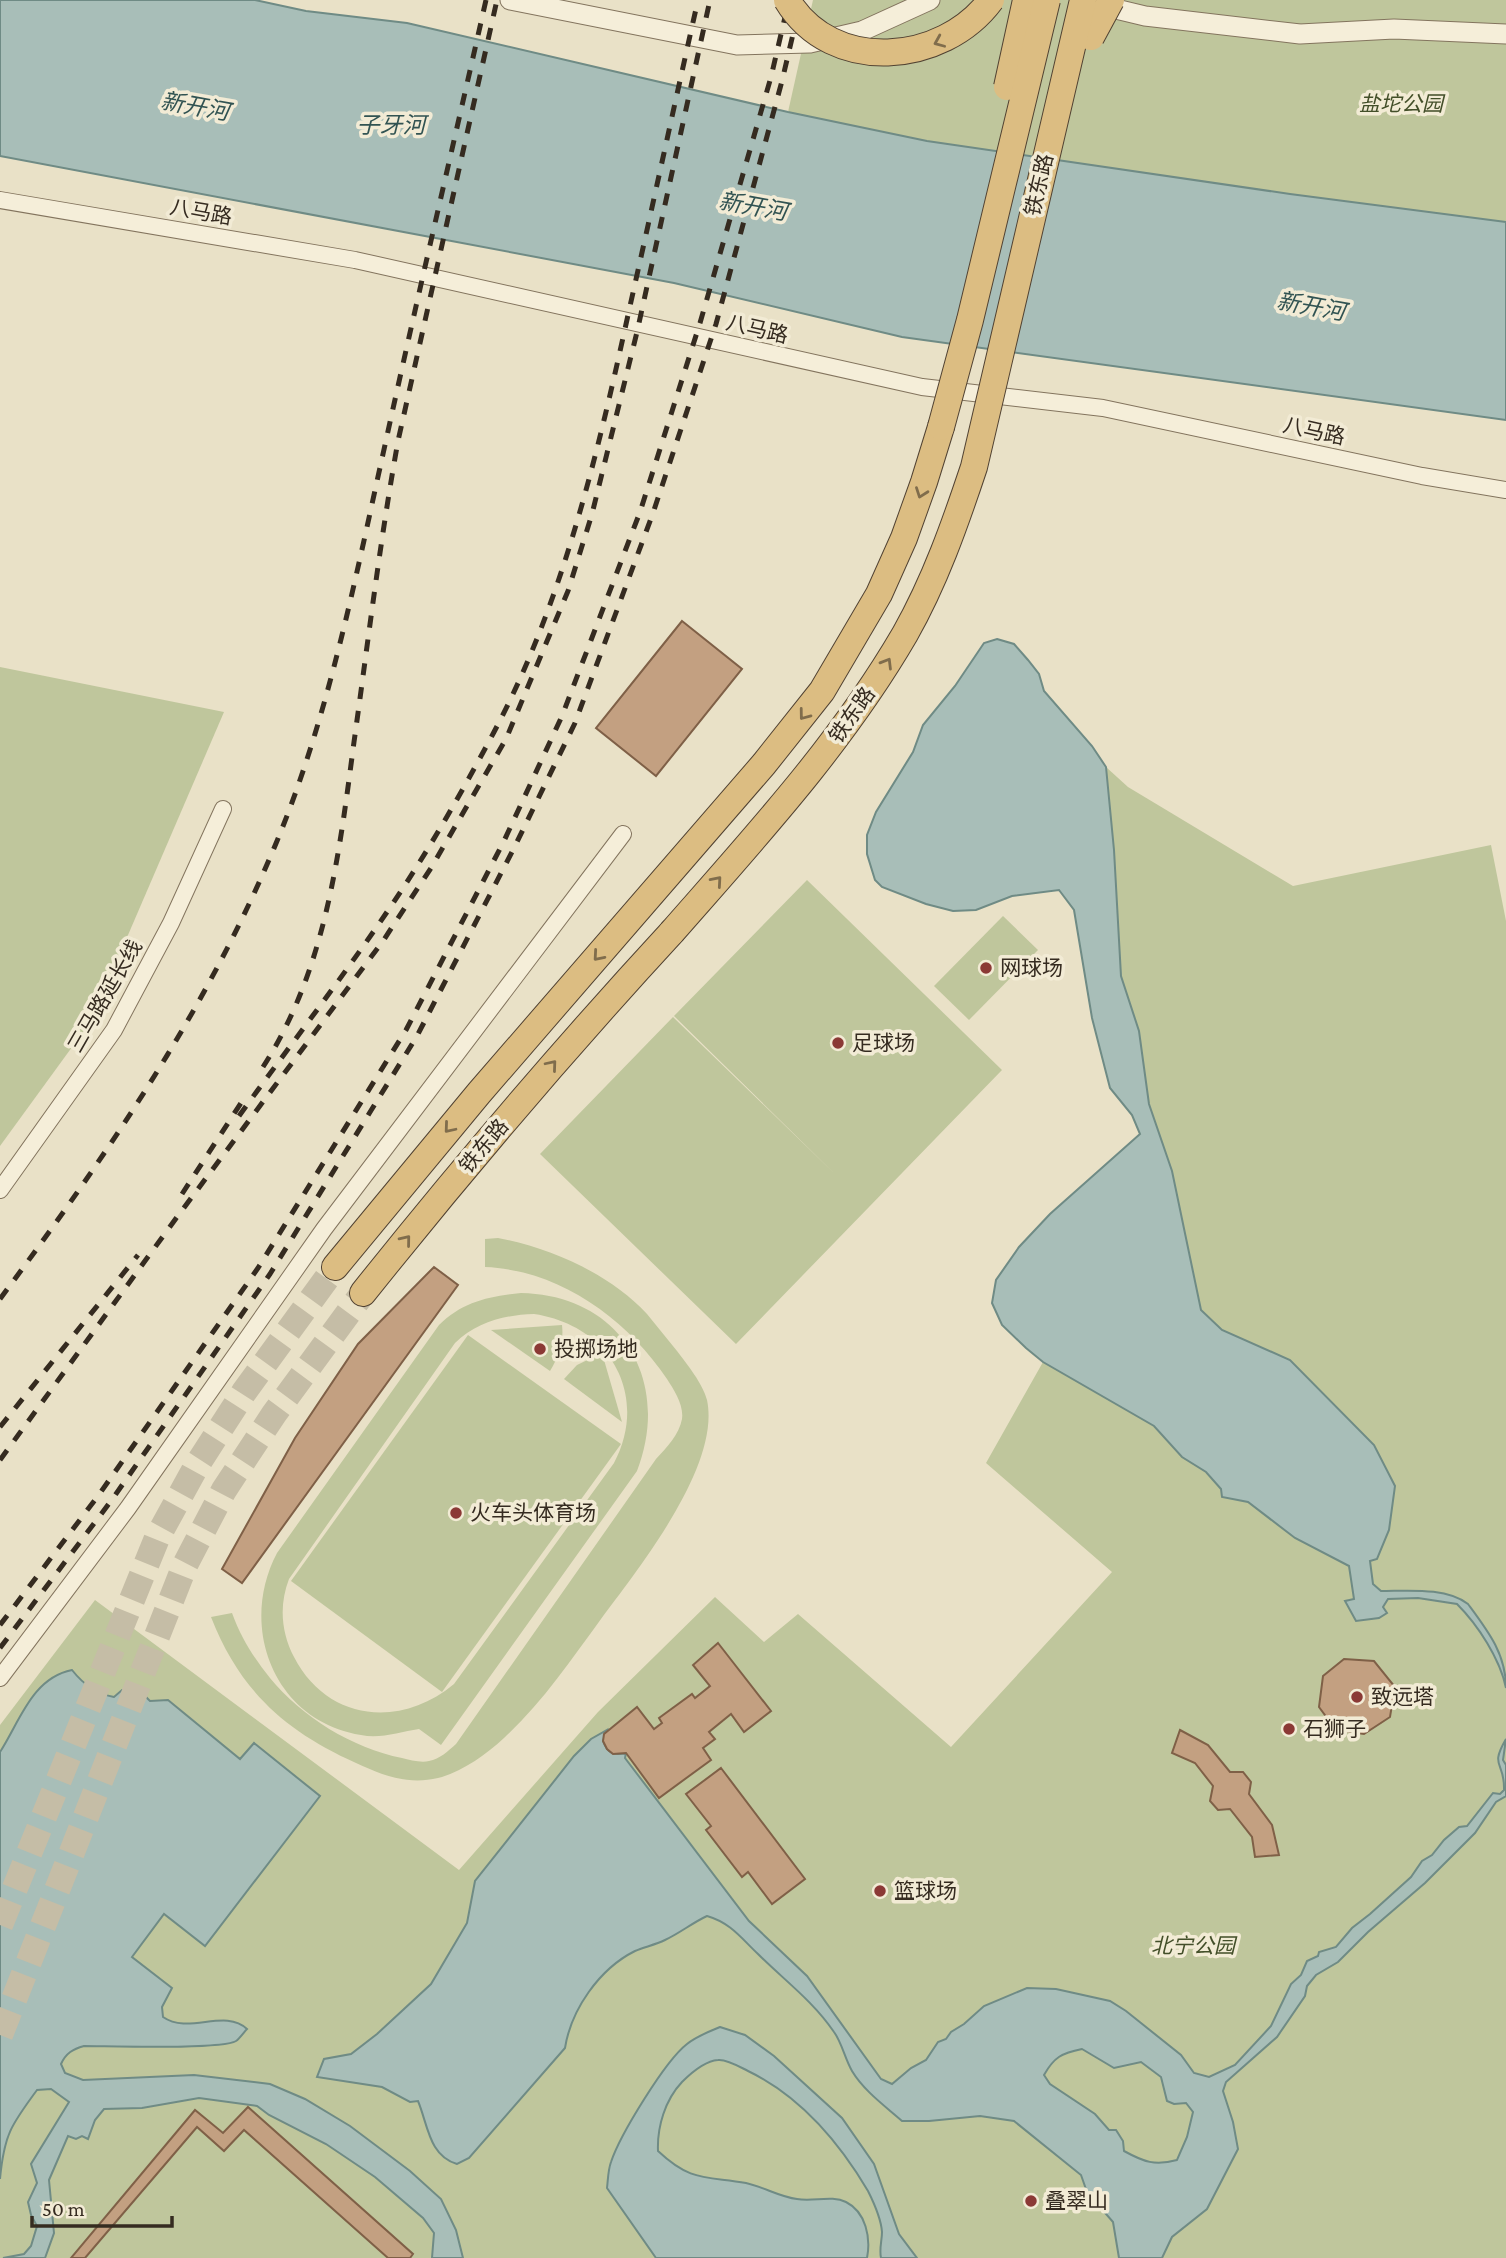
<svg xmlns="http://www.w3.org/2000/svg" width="1506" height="2258" font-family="'Crimson Pro','Noto Sans SC',serif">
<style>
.green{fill:#bfc69c;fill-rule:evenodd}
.water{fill:#a8beb8;stroke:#6f8b85;stroke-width:2;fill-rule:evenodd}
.building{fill:#c3a081;stroke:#7f6047;stroke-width:2}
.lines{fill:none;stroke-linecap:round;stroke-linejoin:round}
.trunk-tunnel{stroke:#c5bda6;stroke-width:26;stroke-dasharray:26 13;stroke-linecap:butt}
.minor-casing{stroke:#83745e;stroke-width:18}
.tertiary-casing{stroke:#83745e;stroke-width:21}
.trunk-casing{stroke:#514232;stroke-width:28}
.minor{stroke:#f5eed9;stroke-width:16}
.tertiary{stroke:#f5eed9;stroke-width:19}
.trunk{stroke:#dcbd82;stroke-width:26}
.rail{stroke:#352b20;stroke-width:5;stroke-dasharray:12 12;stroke-linecap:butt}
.trunk-bridge-casing{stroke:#514232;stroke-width:28;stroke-linecap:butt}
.trunk-bridge{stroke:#dcbd82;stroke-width:26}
.oneway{stroke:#806d4c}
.poi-dot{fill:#8b3935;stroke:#f2ebd5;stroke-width:2.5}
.labels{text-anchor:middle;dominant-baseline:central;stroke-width:7;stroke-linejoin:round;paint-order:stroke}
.park-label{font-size:21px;font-style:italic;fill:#434f29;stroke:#f2ebd5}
.street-label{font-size:21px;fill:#352b20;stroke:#f2ebd5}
.poi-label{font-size:21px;fill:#352b20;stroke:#f2ebd5;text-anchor:start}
.water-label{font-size:23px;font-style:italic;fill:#315352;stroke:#f2ebd5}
</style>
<rect width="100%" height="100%" fill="#e9e1c7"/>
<g class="green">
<polygon points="813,0 1506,0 1506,222 1290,194 927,141 788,112"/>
<polygon points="997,639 1014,644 1028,660 1039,674 1044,691 1092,746 1106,767 1128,787 1293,886 1491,845 1506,921 1506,2258 0,2258 0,1725 95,1600 459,1870 598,1712 715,1597 764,1642 798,1614 951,1747 1112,1572 986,1463 1043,1362 1002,1325 992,1303 996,1280 1019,1247 1050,1214 1140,1134 1132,1115 1110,1088 1092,1018 1074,910 1059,890 1012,896 976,910 953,911 926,904 882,887 875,880 867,854 867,835 876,812 913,752 923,725 955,686 984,643"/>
<polygon points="0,667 224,712 91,1021 0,1146"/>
<polygon points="807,880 1002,1070 736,1344 540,1154 673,1017 839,1178 674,1016"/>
<polygon points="1003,916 1038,950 969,1020 934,986"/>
<path d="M498,1238C551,1248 610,1274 647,1314C657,1326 667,1339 677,1351C687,1364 703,1384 707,1400C721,1466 638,1569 601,1619C571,1660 542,1703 504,1738C487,1754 464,1770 442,1777C410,1786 384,1776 356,1763C285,1731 240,1691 211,1617L232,1613C241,1638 254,1658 270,1678C302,1717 352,1748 402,1758C410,1760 421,1763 429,1761C440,1759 448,1751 456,1744L656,1459C667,1447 679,1435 682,1419C684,1405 674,1390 667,1379C626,1318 559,1270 485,1267V1239Z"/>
<path d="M521,1293C621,1295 672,1380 637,1471L441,1745L419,1729C400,1732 380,1739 361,1735C274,1721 238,1627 277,1553L439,1325C462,1302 489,1296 521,1293ZM534,1314C609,1325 650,1394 614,1463L454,1684C400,1729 327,1721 294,1657C281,1632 279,1605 289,1579L455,1343C477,1322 504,1315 534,1314Z"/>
<path d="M562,1325C564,1342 559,1356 550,1371L491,1330Z"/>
<polygon points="468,1335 621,1444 442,1692 291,1581"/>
<polygon points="602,1353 622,1422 564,1379 577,1365"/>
</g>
<g class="water">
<polygon points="0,0 255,0 306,11 407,23 788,112 927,141 1290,194 1506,222 1506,420 902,337 674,283 0,156"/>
<path d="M997,639L1014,644L1028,660L1039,674L1044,691L1092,746L1106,767L1114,850L1121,976L1139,1031L1149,1104L1172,1171L1201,1310L1222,1330L1290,1360L1374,1445L1395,1486L1389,1530L1377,1559L1370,1561L1373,1584L1381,1591C1408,1591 1446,1587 1468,1604C1488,1631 1506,1654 1506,1688C1500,1659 1478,1625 1457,1604L1418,1598L1388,1599L1383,1607L1387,1613L1379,1618L1356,1621L1345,1601L1354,1599L1349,1566L1295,1538L1248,1502L1222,1497L1221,1489L1206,1472L1182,1457L1154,1426L1043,1362L1026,1348L1002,1325L992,1303L996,1280L1019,1247L1050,1214L1140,1134L1132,1115L1110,1088L1092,1018L1074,910L1059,890L1012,896L976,910L953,911L926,904L882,887L875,880L867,854V835L876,812L913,752L923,725L955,686L984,643Z"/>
<path d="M72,1670C83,1684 96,1694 114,1697L122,1690L143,1694L150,1701L168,1700L240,1759L254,1743L320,1796L205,1946L164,1914L132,1957L172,1988L162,2007L163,2017C189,2035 225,2008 247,2029C244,2032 240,2038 236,2041C221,2050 108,2046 84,2046C73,2049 66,2053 61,2064L65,2073L83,2080L194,2075L270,2084L305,2099L350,2126L410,2171L441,2199L456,2230L463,2258H432L434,2233L423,2218L375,2177L326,2144L269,2115L257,2106L199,2098L142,2108L104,2109L95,2120L88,2139L82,2136L76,2139L68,2136L49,2180L54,2233L45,2258H3L24,2254L31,2246L37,2226L31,2215L28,2202L37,2183L31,2164L69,2102L51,2089L37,2090C11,2125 4,2135 0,2179V1752C20,1721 32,1678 72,1670Z"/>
<path d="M607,1730L603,1741C607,1753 614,1756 626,1753L625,1758L749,1921L807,1976L881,2079L892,2084L911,2068L926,2060L938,2042L946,2039L951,2032L964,2024L984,2006L1027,1988L1056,1989L1110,2001L1126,2011L1181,2055L1194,2073L1209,2077L1235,2065L1271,2026L1291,1984L1301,1975L1307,1961L1318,1956L1319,1952L1336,1947L1352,1928L1370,1914L1411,1877L1422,1861L1432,1855L1444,1840L1459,1827L1467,1826L1493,1793L1500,1794L1504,1790C1505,1761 1489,1768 1506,1739L1503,1760L1506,1765V1796L1496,1802L1475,1833L1425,1883L1368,1932L1338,1962L1316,1975L1307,1986L1305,1996L1277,2037L1226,2082L1223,2091L1233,2122L1238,2149L1207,2209L1172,2237L1162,2258H1119L1113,2222L1087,2192L1081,2175L1014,2121L980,2116L929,2121H902C885,2106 864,2091 852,2071C845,2059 842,2043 834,2032C813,2001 784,1980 758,1954C741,1938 731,1923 707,1916C692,1923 680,1933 665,1940C655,1945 644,1947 635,1951C599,1969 571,2010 565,2048L469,2158L457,2164C429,2156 428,2125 418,2101L410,2102L382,2087L317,2077L324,2059L351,2054L377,2034L431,1984L467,1923L475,1881L574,1756L591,1739ZM1082,2049L1114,2068L1141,2062L1161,2077L1167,2101L1174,2104L1186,2103L1193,2112L1187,2137L1177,2160C1155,2166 1144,2162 1124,2151L1123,2141L1116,2130H1109L1095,2114L1050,2084L1044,2075C1054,2057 1062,2053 1082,2049Z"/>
<path d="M720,2027L745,2035L774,2056L842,2118L874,2164L899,2234L917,2258H881C879,2248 882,2241 882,2232C881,2218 874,2203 868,2191C839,2142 800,2096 748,2071C740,2067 727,2059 718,2060C704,2061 691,2073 682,2082C665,2100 657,2127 658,2151C691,2182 705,2176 746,2183C764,2187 780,2197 797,2199C813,2202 832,2195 846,2202C866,2212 871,2238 867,2258H656L607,2188C608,2180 608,2170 611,2162C620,2135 665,2061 687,2044C697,2036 708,2032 720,2027Z"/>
</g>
<g class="building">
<polygon points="682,621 742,669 656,776 596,728"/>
<polygon points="434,1267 458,1285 242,1583 222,1569 295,1438 358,1344"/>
<polygon points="718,1643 771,1711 744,1732 731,1714 709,1732 715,1739 703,1748 711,1760 659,1798 626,1753 613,1754 607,1749 603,1741 604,1734 637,1707 654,1729 662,1723 659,1718 692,1694 695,1698 710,1686 693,1665"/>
<polygon points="1344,1659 1374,1661 1395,1687 1390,1717 1364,1734 1336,1730 1319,1707 1323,1676"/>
<polygon points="1180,1730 1208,1745 1230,1772 1243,1772 1251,1782 1249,1794 1272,1825 1279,1855 1255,1857 1252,1837 1230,1809 1218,1810 1210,1801 1213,1786 1195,1763 1172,1753"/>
<polygon points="721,1768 805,1879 772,1904 748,1872 742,1877 706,1830 711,1826 686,1794"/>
<polygon points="248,2107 413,2254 410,2258 388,2258 244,2130 224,2151 197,2127 85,2258 71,2258 195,2110 223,2133"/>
</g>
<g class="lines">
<g class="trunk-tunnel">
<polyline points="0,1925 157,1538 197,1465 244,1392 335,1267"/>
<polyline points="0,2035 185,1565 224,1490 274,1414 363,1293"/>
</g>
<g class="minor-casing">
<g id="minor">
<polyline points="0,200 355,260 922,387 1103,408 1422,476 1506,490"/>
<polyline points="0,1190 114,1030 171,923 223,809"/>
<polyline points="0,1678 128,1508 324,1229 623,834"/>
</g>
</g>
<g class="tertiary-casing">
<g id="tertiary">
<polyline points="510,0 737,45 810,43 862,31 930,0"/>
<polyline points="1095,4 1145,16 1300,34 1394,29 1506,34"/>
</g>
</g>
<g class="trunk-casing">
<g id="trunk">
<polyline points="335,1267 479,1093 764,764 822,691 879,594 904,538 924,482 941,427"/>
<path d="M363,1293C462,1169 565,1048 672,932"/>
</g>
</g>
<use href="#minor" class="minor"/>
<use href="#tertiary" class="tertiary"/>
<use href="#trunk" class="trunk"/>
<g class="rail">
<path d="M263,1067C326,969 339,855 354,742C368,642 380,541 398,441L497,0"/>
<path d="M239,1116C288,1048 340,981 387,912C426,855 461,794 494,732C564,600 598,452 630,306C653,204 675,102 698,0"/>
<polyline points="182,1194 241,1103"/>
<path d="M0,1299C107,1155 208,1008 277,841C328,717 354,585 383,454C416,303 452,151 486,0"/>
<polyline points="0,1427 138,1255"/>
<polyline points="0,1460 177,1217 383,941 431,868 506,739 568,591 592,514 637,332 710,0"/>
<polyline points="0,1625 98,1496 258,1268 406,1030 504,841 562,716 640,512 700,323 771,77 789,0"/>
<polyline points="0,1648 111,1501 270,1274 417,1036 514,848 575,723 653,513 716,324 782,81 801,0"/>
</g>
<g class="trunk-bridge-casing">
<g id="trunk-bridge">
<path d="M787,0C832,75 943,65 991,0"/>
<polyline points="1091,37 1111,0"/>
<polyline points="1007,87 1026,0"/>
<polyline points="941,427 970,320 1047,0"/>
<path d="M672,932C756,836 841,744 905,634C935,581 955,524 974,467L1083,0"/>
</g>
</g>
<use href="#trunk-bridge" class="trunk-bridge"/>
</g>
<defs><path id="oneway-chevron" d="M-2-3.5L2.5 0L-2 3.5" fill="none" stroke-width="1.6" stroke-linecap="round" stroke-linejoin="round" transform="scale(1.75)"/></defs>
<g class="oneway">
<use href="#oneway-chevron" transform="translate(939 42) rotate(157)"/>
<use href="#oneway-chevron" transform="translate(921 493) rotate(110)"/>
<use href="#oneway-chevron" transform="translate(887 663) rotate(-59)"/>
<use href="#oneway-chevron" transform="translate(804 715) rotate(127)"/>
<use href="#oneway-chevron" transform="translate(717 881) rotate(-49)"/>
<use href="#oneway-chevron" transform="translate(598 956) rotate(131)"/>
<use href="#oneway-chevron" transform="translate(552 1065) rotate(-50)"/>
<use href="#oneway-chevron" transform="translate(449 1128) rotate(130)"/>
<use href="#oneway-chevron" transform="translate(406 1240) rotate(-51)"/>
</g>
<g class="poi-dot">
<circle cx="986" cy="968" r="7"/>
<circle cx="838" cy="1043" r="7"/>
<circle cx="540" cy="1349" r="7"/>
<circle cx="456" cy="1513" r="7"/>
<circle cx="1357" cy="1697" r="7"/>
<circle cx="1289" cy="1729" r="7"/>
<circle cx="880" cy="1891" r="7"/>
<circle cx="1031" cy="2201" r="7"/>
</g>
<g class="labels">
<g class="park-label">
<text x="1401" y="104">盐坨公园</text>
<text x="1193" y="1946">北宁公园</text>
</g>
<g class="street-label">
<text transform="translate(1039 185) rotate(-77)">铁东路</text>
<text transform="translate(201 212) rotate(10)">八马路</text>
<text transform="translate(757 329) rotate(13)">八马路</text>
<text transform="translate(1314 431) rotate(12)">八马路</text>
<text transform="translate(852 715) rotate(-55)">铁东路</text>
<text transform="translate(105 996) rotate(-60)">三马路延长线</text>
<text transform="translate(484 1146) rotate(-50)">铁东路</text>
</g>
<g class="poi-label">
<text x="1000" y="968">网球场</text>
<text x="852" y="1043">足球场</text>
<text x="554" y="1349">投掷场地</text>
<text x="470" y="1513">火车头体育场</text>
<text x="1371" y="1697">致远塔</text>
<text x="1303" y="1729">石狮子</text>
<text x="894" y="1891">篮球场</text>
<text x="1045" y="2201">叠翠山</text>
</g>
<g class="water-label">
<text transform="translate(195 106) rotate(10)">新开河</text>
<text x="391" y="125">子牙河</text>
<text transform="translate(753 206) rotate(10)">新开河</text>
<text transform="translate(1311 306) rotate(10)">新开河</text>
</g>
</g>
<path d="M32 2216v10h140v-10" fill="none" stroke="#352b20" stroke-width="3.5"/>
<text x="42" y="2216" font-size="21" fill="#352b20" stroke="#f2ebd5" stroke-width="5" paint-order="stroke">50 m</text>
</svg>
